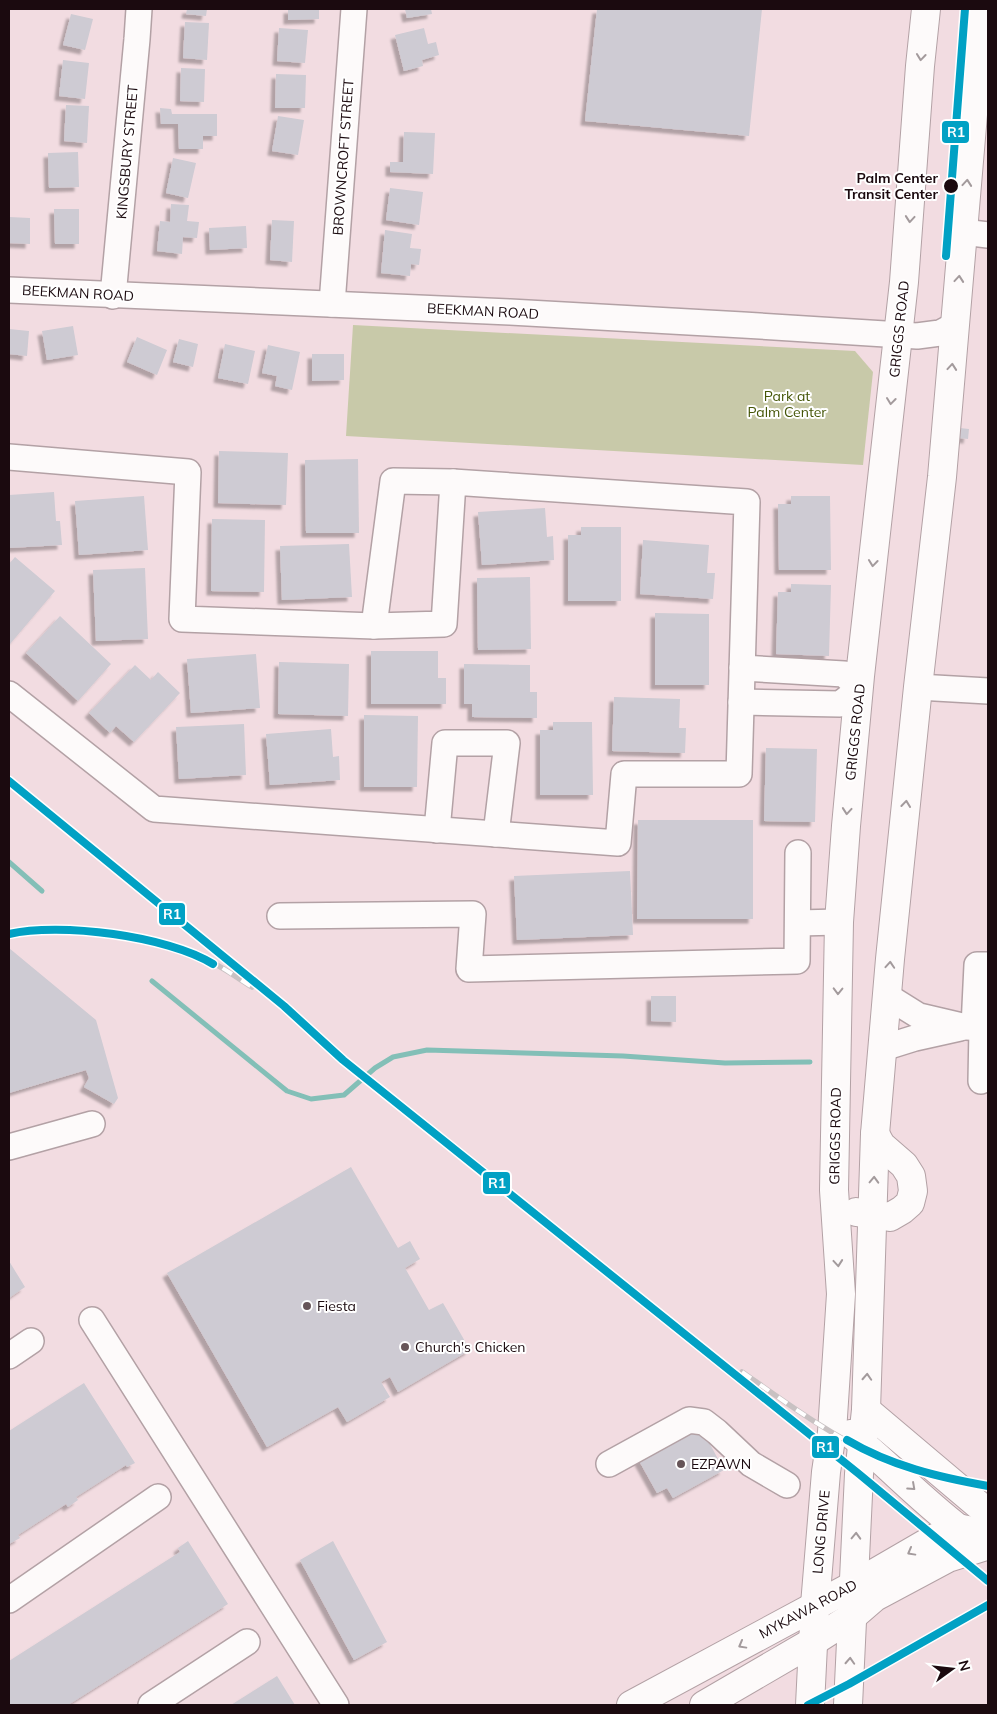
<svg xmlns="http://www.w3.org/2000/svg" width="997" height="1714" font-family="Mulish,sans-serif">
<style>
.green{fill:#c8c9a9}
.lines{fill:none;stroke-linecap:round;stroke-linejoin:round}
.stream{stroke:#83bfb7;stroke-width:5}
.building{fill:#cecbd3;filter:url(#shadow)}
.minor-casing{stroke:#b3a1a5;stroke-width:28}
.major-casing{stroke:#b3a1a5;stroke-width:30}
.minor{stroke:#fdfafa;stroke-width:25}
.major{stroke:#fdfafa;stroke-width:28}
.rail-casing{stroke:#c8c1c2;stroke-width:5.5}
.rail{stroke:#fff;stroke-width:4;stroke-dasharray:11;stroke-linecap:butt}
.rail-1-casing{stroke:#fff;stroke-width:11}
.rail-1{stroke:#01a1c4;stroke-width:8}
.oneway{stroke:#a39a9c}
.stop-dot{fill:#1b0a0f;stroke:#fff;stroke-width:2}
.poi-dot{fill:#665458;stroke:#fff;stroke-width:2}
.labels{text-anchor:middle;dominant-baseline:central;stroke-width:4;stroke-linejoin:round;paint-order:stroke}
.street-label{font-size:14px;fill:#1b0a0f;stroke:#fff}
.stop-label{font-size:14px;font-weight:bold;fill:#1b0a0f;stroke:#fff;text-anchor:end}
.park-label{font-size:14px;fill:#445506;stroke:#fff}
.poi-label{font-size:14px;fill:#1b0a0f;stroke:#fff;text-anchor:start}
.line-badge{stroke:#fff;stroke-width:2}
.badge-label{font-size:14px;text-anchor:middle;font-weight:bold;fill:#fff}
</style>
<defs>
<filter id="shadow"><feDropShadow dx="-4.5" dy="4.5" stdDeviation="1" flood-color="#0004"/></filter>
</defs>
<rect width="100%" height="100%" fill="#f2dce1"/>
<polygon class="green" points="353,325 855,351 873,372 863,465 346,436"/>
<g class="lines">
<g class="stream">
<polyline points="9,862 42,891"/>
<polyline points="152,981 287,1091 311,1099 344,1095 375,1068 393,1057 427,1050 623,1056 725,1063 810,1062"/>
</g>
</g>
<g class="building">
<polygon points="187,9 207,9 206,16 186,14"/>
<polygon points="288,9 319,9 319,19 288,20"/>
<polygon points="405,9 431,9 432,14 407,18"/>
<polygon points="597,9 762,9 749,136 585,121"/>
<polygon points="71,14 93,19 85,50 63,45"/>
<polygon points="185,22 209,23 207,60 183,58"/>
<polygon points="279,28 308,30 305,63 277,61"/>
<polygon points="424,28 428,44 436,42 439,55 422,60 423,66 404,71 395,35"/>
<polygon points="63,60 89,63 85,99 59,96"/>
<polygon points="181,68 205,69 204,102 180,101"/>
<polygon points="276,74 306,75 305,108 275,108"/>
<polygon points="66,105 89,106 87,143 64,141"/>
<polygon points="160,108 171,109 172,114 217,114 217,136 203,136 203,149 179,149 178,124 161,124"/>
<polygon points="278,116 304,120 298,155 272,151"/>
<polygon points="404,132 435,133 433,174 390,172 390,162 403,162"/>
<polygon points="78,152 79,187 49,188 48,153"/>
<polygon points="173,158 196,163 188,198 166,193"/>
<polygon points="390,188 423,192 419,225 386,220"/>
<polygon points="171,204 189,205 187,221 199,222 197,238 183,237 182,254 157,251 160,221 170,222"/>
<polygon points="54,209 79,209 79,244 55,244"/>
<polygon points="9,217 30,218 30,244 9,243"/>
<polygon points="272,220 294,221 292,262 270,260"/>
<polygon points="246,226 247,248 210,250 209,228"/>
<polygon points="385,230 412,234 410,248 421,249 419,265 411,264 410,276 381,273"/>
<polygon points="73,326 78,355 47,360 42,331"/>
<polygon points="9,329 29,331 27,356 9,354"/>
<polygon points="137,337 167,350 157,375 127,362"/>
<polygon points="179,339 198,344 193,367 173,362"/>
<polygon points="225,344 255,351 248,384 218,378"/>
<polygon points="268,345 300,352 292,390 275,386 277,376 262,373"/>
<polygon points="312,354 344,354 344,380 312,381"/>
<polygon points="960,428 969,429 968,439 959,438"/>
<polygon points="219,451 288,453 286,505 218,503"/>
<polygon points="358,459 359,533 306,533 305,460"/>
<polygon points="54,492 56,521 60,521 62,545 9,548 9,495"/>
<polygon points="144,496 148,550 79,555 75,501"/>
<polygon points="791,496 830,496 831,570 779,570 778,504 791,504"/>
<polygon points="545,508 547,537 553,536 554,560 482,565 478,512"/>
<polygon points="212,519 265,520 264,592 211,591"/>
<polygon points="581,527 621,527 621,601 568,601 568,535 581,535"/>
<polygon points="643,540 709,545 707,573 715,573 713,599 640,594"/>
<polygon points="349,544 352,597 282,600 280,546"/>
<polygon points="15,557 55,591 10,644 9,643 9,564"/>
<polygon points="145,568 148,639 96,641 93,570"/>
<polygon points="530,577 531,649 478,650 477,578"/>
<polygon points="791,584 831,585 829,656 776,654 778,592 791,592"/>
<polygon points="655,613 709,614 709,685 655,685"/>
<polygon points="60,616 111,664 78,701 26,653"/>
<polygon points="371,651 438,651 438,678 446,678 446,704 371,704"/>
<polygon points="256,654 260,708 191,713 187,659"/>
<polygon points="279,662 349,664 348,716 278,714"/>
<polygon points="464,664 530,665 530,692 537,692 537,718 472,717 472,704 464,704"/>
<polygon points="135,665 151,680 158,672 180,693 134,742 116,726 110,733 89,713"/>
<polygon points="614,697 680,699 679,728 686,728 685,753 612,751"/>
<polygon points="364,715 418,716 417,787 364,787"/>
<polygon points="553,722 592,722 593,795 540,795 540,730 553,730"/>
<polygon points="244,724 246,775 179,779 176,727"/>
<polygon points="331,729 333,757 339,756 340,780 270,785 266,734"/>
<polygon points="766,748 817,749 815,822 764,821"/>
<polygon points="638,820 753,820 753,919 637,919"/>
<polygon points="630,871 633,935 517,940 514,876"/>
<polygon points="9,948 96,1020 118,1098 114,1104 84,1087 89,1078 86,1070 9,1093"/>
<polygon points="651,996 676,996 676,1022 651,1021"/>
<polygon points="351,1167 398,1248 410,1241 420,1259 405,1268 429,1310 443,1303 470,1350 398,1392 390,1377 381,1382 390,1397 347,1422 338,1407 267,1447 167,1273"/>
<polygon points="9,1261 25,1287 9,1298"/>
<polygon points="84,1383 135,1463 127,1467 126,1465 76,1497 78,1500 68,1507 66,1504 18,1535 20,1538 9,1544 9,1431"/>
<polygon points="699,1424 724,1470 673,1498 667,1488 657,1493 638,1459"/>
<polygon points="188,1541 228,1604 68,1705 9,1705 9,1661 180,1552 178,1548"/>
<polygon points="333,1541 387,1642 354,1660 300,1560"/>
<polygon points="277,1676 295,1705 231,1705"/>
</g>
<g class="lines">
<g class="minor-casing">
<g id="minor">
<polyline points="963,232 988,235"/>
<polyline points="9,290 510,312 743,325 917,336 940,333 955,325"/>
<polyline points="113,296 137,39 139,9"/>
<polyline points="332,304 354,9"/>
<polyline points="9,457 188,472 182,619 374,626 444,624 453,482 747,502 739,774 624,774 618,843 154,809 9,694"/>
<polyline points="374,626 393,481 453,482"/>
<polyline points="918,687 988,691"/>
<polyline points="741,702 840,704 859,689 844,674 742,668"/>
<polyline points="437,830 445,743 507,743 496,834"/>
<polyline points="280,916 473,914 469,969 797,961 798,853"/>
<polyline points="798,923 839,922"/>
<polyline points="887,996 919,1016 966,1027 988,1028"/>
<polyline points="974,1027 977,965 988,965"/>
<polyline points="883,1048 915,1038 960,1028"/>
<polyline points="981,1081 982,1028"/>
<polyline points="9,1147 92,1124"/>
<polyline points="92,1320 336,1705"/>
<polyline points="9,1356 31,1341"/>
<polyline points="609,1464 689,1420 704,1422 717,1432 751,1464 787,1485"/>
<polyline points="9,1600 158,1497"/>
<polyline points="151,1705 247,1642"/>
</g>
</g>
<g class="major-casing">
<g id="major">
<polyline points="856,1212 890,1217 902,1210 910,1203 913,1191 911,1176 904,1165 881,1145 875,1134"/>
<polyline points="866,1410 988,1513"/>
<path d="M851,1434C891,1467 928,1507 970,1537"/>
<polyline points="631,1705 854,1585 935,1538 957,1528 988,1534"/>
<polyline points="704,1705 814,1641 853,1616 875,1597 948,1558 983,1547"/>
<polyline points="810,1705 815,1605 826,1472 832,1432 841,1294 834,1190 839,922 846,826 860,676 904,282 920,66 926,9"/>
<polyline points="848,1705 859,1474 866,1410 875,1134 890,959 918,687 942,477 982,9"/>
</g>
</g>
<use href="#minor" class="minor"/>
<use href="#major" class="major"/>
<g class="rail-casing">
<g id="rail">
<polyline points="9,781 284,1006 343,1060 859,1474 988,1581"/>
<path d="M9,934C62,922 153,936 203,958C220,965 236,977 252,987"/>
<path d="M742,1372C785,1402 830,1435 878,1457C913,1473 951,1480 988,1486"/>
<polyline points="808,1705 849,1684 988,1605"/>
</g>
</g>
<use href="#rail" class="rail"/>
<g class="rail-1-casing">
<g id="rail-1">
<polyline points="946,256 965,9"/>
<polyline points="9,781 284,1006 343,1060 859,1474 988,1581"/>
<path d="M9,934C60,922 168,936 213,964"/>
<path d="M847,1440C891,1466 938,1477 988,1486"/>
<polyline points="808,1705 849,1684 988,1605"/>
</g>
</g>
<use href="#rail-1" class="rail-1"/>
</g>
<defs><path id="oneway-chevron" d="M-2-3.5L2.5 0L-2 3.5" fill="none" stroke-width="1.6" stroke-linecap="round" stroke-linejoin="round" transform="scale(1.25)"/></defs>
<g class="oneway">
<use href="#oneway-chevron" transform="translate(921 57) rotate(96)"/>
<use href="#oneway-chevron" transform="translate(967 183) rotate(-85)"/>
<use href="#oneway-chevron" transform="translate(910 219) rotate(95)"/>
<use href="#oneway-chevron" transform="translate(959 279) rotate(-85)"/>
<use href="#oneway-chevron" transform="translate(952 367) rotate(-85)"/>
<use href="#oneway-chevron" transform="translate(891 401) rotate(97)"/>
<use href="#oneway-chevron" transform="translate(873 563) rotate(96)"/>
<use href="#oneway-chevron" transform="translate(906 804) rotate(-84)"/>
<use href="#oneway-chevron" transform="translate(847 811) rotate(95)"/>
<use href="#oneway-chevron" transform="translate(890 965) rotate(-86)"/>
<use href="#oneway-chevron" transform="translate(838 991) rotate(91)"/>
<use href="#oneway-chevron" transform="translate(874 1180) rotate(-88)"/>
<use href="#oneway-chevron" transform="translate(838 1263) rotate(85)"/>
<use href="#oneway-chevron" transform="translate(867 1377) rotate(-87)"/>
<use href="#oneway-chevron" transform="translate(912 1487) rotate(42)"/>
<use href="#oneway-chevron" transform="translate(856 1536) rotate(-88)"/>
<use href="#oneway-chevron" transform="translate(911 1552) rotate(151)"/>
<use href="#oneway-chevron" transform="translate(742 1645) rotate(151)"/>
<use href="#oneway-chevron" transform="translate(850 1661) rotate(-87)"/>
</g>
<circle class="stop-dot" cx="951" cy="186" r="8"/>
<g class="poi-dot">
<circle cx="307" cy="1306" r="5"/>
<circle cx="405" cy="1347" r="5"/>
<circle cx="681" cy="1464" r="5"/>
</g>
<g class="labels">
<g class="street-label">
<text transform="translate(127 152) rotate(-85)">KINGSBURY STREET</text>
<text transform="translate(343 157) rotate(-86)">BROWNCROFT STREET</text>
<text transform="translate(78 293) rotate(3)">BEEKMAN ROAD</text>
<text transform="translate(483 311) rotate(3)">BEEKMAN ROAD</text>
<text transform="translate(899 329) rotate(-84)">GRIGGS ROAD</text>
<text transform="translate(855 732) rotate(-84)">GRIGGS ROAD</text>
<text transform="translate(835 1136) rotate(-89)">GRIGGS ROAD</text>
<text transform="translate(821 1532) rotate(-85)">LONG DRIVE</text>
<text transform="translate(808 1609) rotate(-28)">MYKAWA ROAD</text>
</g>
<g class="stop-label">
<text x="938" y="178">Palm Center<tspan x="938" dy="16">Transit Center</tspan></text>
</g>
<g class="park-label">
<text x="787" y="396">Park at<tspan x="787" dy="16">Palm Center</tspan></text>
</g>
<g class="poi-label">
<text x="317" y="1306">Fiesta</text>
<text x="415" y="1347">Church's Chicken</text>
<text x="691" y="1464">EZPAWN</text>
</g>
</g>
<g class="line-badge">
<rect x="941" y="120" width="29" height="24" rx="5" fill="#01a1c4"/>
<rect x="158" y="902" width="28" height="24" rx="5" fill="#01a1c4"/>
<rect x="482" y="1171" width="29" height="24" rx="5" fill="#01a1c4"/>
<rect x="811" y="1435" width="29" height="24" rx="5" fill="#01a1c4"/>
</g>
<g class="badge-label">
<text x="956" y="137">R1</text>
<text x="172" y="919">R1</text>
<text x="497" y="1188">R1</text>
<text x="825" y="1452">R1</text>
</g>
<rect width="997" height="1714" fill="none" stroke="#1b0a0f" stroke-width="20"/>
<g transform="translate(952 1669) rotate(75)" stroke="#ffffff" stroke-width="4" paint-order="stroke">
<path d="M0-4L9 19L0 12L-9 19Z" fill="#1b0a0f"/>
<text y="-8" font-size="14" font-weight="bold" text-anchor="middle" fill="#1b0a0f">N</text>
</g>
</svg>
